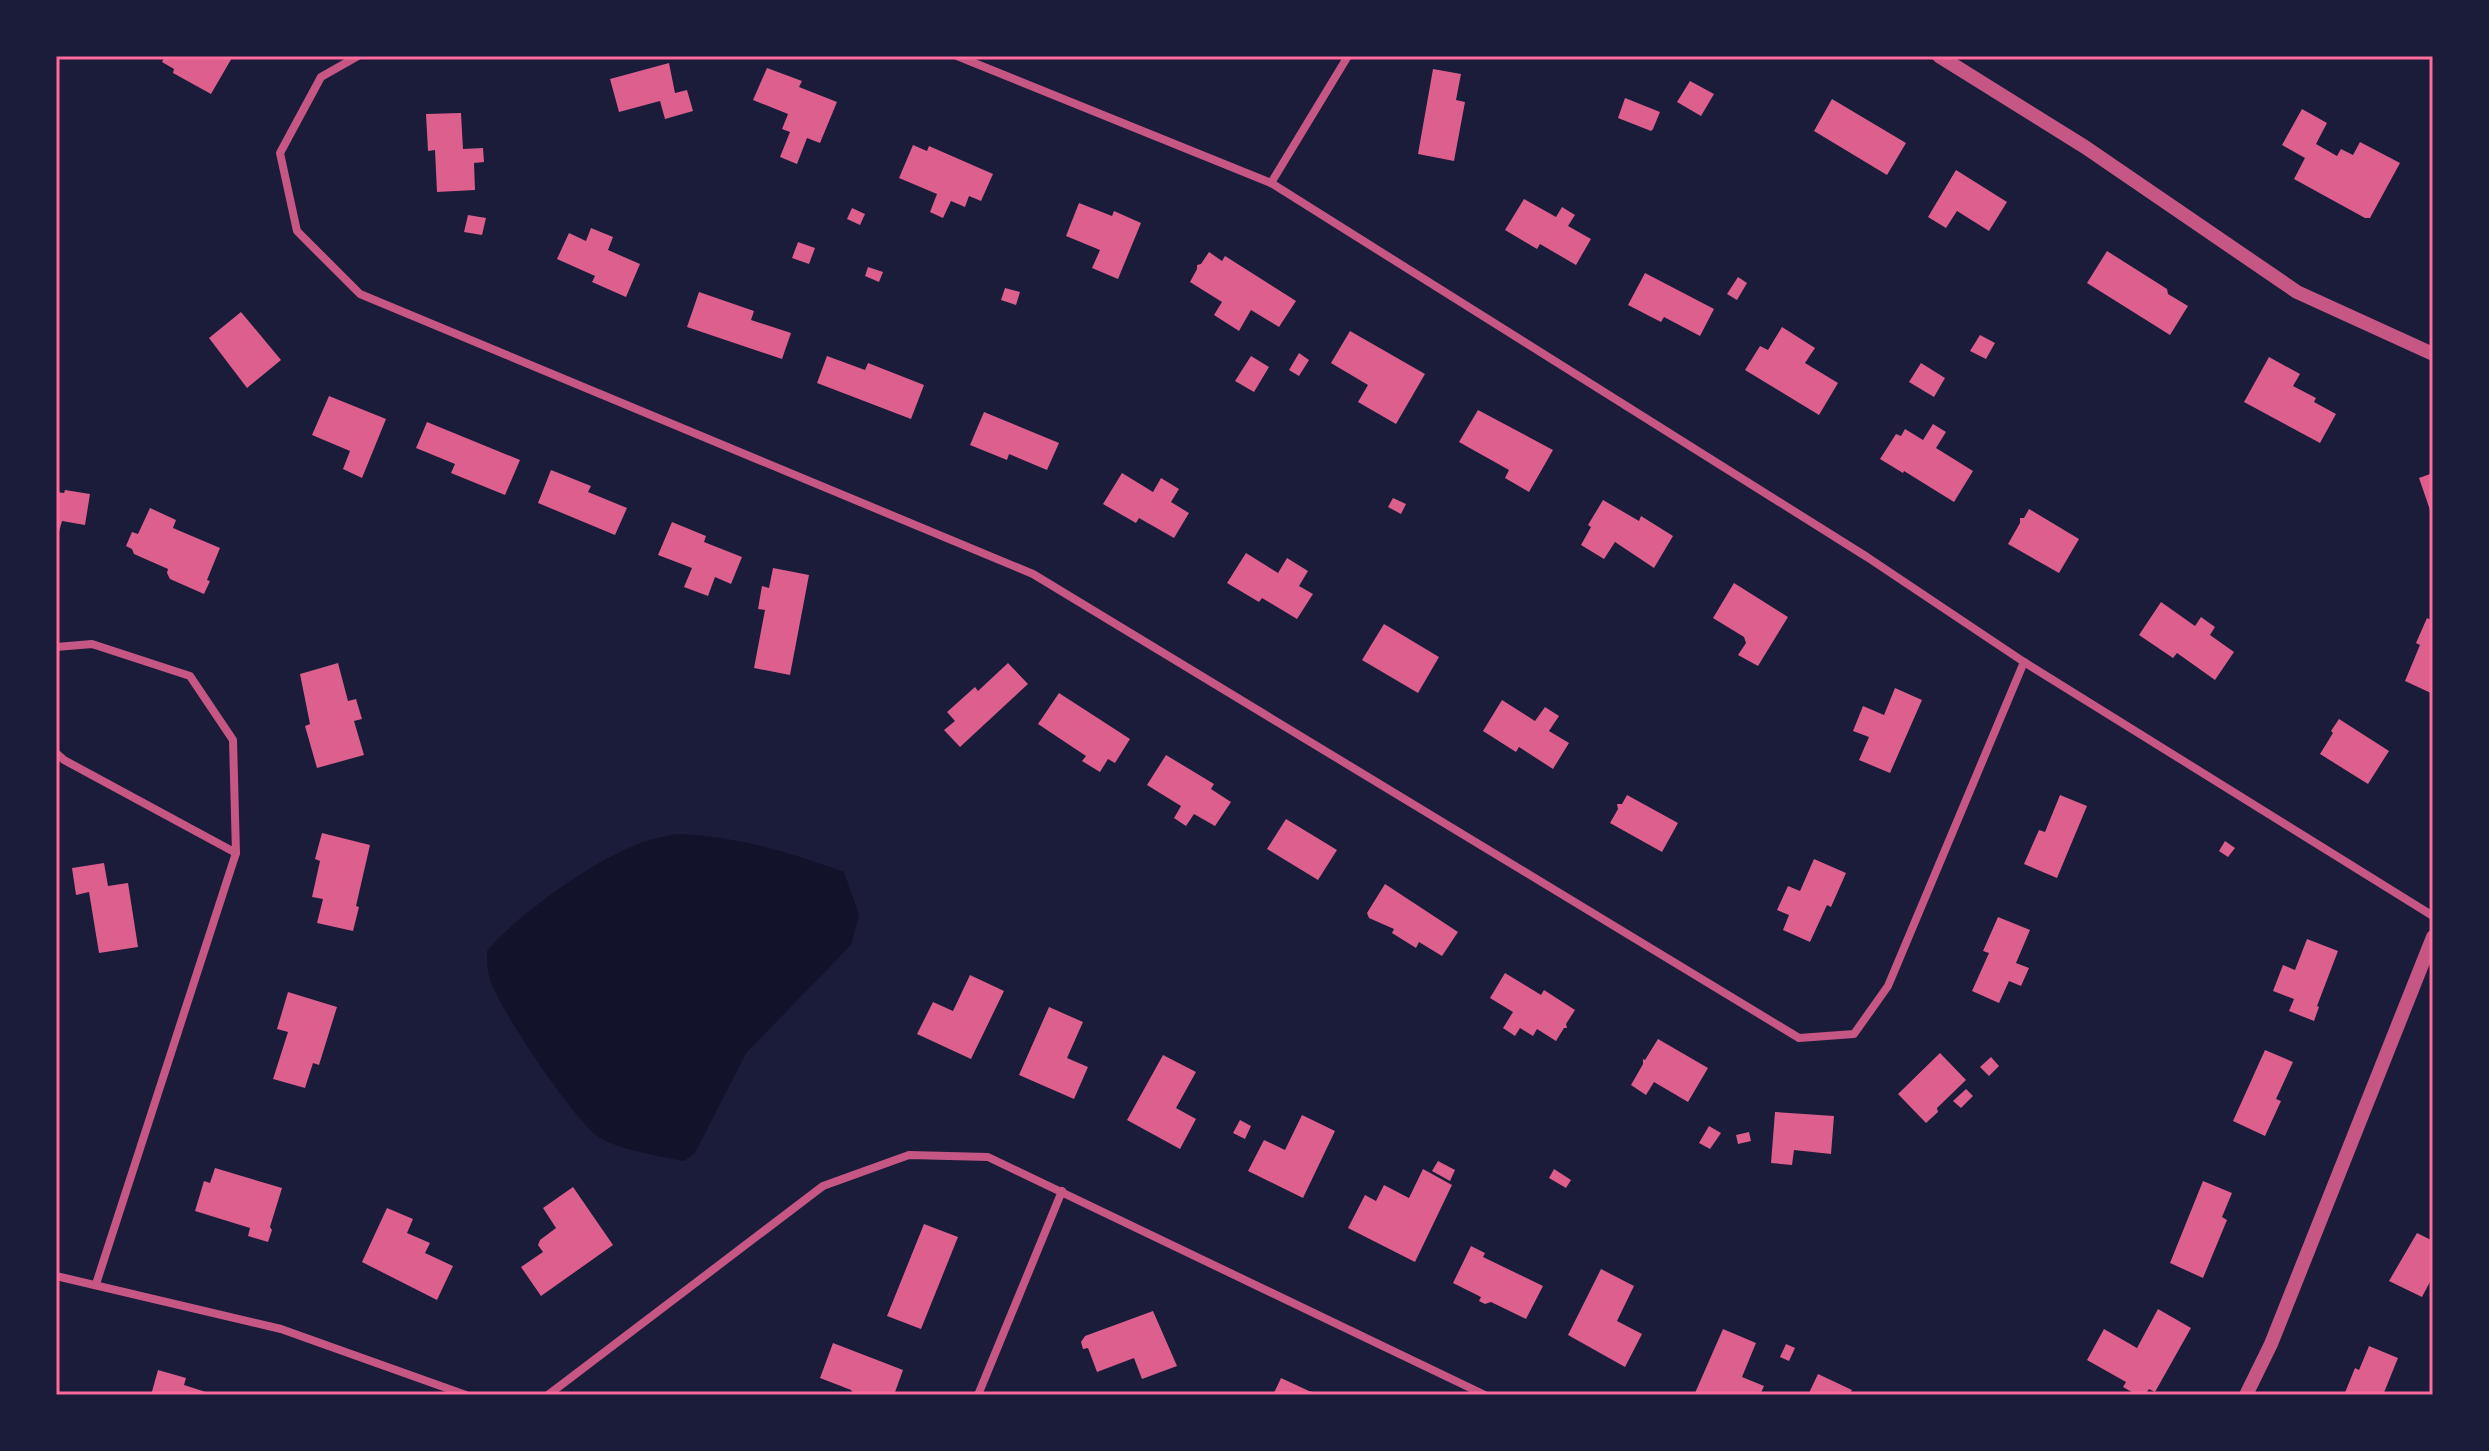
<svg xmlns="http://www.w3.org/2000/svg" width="2489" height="1451" font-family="Lora,serif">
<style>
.water{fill:#12122b}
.building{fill:#dd5f8e}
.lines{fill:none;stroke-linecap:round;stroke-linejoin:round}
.minor{stroke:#c65784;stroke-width:8}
.tertiary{stroke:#c65784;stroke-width:14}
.neatline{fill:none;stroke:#ff6b9d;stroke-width:3}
</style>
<rect width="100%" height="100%" fill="#1b1b3a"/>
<path class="water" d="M677,834C736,836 789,852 844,872L859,915L851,945L746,1053L695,1153L684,1161C662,1157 618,1149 600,1138C576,1123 495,1004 489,976C487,968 487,959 487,951C519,913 598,857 646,841C656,838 667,836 677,834Z"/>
<g class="building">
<polygon points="165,56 233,56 211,94 173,73 174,69 162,62"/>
<polygon points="669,63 675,93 687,90 693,111 665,119 660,101 619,112 610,79"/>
<polygon points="767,68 802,81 799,87 837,102 820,143 807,138 797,164 780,157 790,132 782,129 788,114 753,100"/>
<polygon points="1433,69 1461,74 1456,100 1465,102 1454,161 1418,154"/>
<polygon points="1690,81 1714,94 1701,116 1677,102"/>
<polygon points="1625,98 1660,112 1653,129 1651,131 1618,118"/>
<polygon points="1832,99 1906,143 1887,175 1814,131"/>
<polygon points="2302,109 2327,123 2316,144 2337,156 2341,149 2353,155 2360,142 2400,163 2370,218 2365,218 2294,179 2305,158 2282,145"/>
<polygon points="461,113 463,149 483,148 484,162 474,163 475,190 437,192 435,150 428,151 426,114"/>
<polygon points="913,145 927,151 929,146 993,174 981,201 969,196 965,207 951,201 943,218 930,212 937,194 899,178"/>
<polygon points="1956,170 2007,202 1989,231 1957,211 1946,228 1928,217"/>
<polygon points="1524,199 1556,217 1562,207 1575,215 1568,226 1591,239 1576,265 1540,244 1537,249 1505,230"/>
<polygon points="1079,203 1112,216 1114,211 1141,223 1118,279 1092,268 1100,250 1066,236"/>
<polygon points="852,208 865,214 860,225 847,219"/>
<polygon points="468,215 486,218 482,235 464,232"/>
<polygon points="591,228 613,237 608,250 640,264 626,297 592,282 595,276 557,259 569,233 586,241"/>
<polygon points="798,242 815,248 809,264 792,258"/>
<polygon points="2107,251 2167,289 2168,294 2188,306 2170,335 2087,283"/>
<polygon points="1209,252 1222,261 1225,256 1296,301 1279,327 1251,310 1239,331 1214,315 1222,302 1190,282 1197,269 1197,265 1201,264"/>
<polygon points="868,267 883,272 879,282 865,276"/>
<polygon points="1645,273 1714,309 1700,336 1664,317 1661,322 1628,305"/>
<polygon points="1738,277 1747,283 1737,300 1727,294"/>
<polygon points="1005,288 1020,292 1016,305 1001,300"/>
<polygon points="699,292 754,311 751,320 791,333 782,359 687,327"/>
<polygon points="241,312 281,360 247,388 209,338"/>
<polygon points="1782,327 1815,348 1805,363 1838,383 1819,415 1745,370 1760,346 1768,350"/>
<polygon points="1350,331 1425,374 1396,424 1358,402 1368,385 1331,363"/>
<polygon points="1980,335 1995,343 1986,359 1970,351"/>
<polygon points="1299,353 1309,360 1299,376 1289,370"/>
<polygon points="827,356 865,370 868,363 924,385 911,419 817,383"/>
<polygon points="1251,356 1269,367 1254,392 1235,381"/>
<polygon points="2269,357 2300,374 2293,386 2316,398 2314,402 2336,414 2320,443 2244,402"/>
<polygon points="1921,363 1945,378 1934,397 1909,382"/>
<polygon points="329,396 386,419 362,478 343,469 350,451 312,435"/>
<polygon points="1478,410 1553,450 1529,492 1505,478 1509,470 1459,442"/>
<polygon points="984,412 1059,443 1047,470 1009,454 1007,460 970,445"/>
<polygon points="427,422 520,460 505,495 451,473 455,464 416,448"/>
<polygon points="1933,424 1946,432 1936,448 1973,471 1954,502 1904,471 1903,473 1880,459 1896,434 1901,436 1905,429 1923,440"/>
<polygon points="551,470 591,486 588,492 627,508 615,535 538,503"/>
<polygon points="1122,473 1153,492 1161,478 1179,489 1171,502 1189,513 1174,538 1139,518 1136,523 1103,504"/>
<polygon points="2433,473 2433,508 2430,510 2419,478"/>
<polygon points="65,490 90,494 85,525 62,521 56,542 56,492 64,493"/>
<polygon points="1393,498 1406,504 1401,514 1388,507"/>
<polygon points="1603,500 1639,521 1641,516 1673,536 1654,568 1615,542 1604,559 1581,545 1591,527 1588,525"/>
<polygon points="150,508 176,520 173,528 220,548 207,580 210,581 204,594 170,579 167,573 168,569 134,554 132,549 126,546 132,532 138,534"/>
<polygon points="2029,509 2079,539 2059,573 2008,544 2020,523 2020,518 2024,518"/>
<polygon points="672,522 706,536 704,542 742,557 731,584 715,577 708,596 684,587 692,568 658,555"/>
<polygon points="1246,553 1278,573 1287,558 1308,571 1299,586 1313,594 1297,619 1262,598 1259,602 1227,583"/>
<polygon points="773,568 809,575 790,675 754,668 765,610 758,609 762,586 769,588"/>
<polygon points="1734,583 1788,617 1758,666 1738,655 1746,643 1744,637 1713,618"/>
<polygon points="2161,602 2195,626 2201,617 2215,627 2210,635 2234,652 2215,680 2177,653 2173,658 2139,635"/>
<polygon points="2427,618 2433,621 2433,694 2405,681 2420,645 2416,643"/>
<polygon points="1384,624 1439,657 1418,693 1362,660"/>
<polygon points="338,663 348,701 356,699 362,719 354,721 364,755 317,768 305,726 310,724 300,674"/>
<polygon points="1008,663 1028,684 960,747 944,730 955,721 947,712 975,687 978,691"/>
<polygon points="1895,688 1922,700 1890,773 1859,760 1869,737 1853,731 1863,706 1884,715"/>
<polygon points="1059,693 1130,739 1115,763 1108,759 1100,772 1082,761 1086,756 1038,724"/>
<polygon points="1502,700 1535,721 1545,707 1559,716 1549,731 1569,743 1553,769 1519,747 1516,752 1483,731"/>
<polygon points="2339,719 2389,751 2368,784 2320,754 2333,733 2331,731"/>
<polygon points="1166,755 1214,784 1211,789 1231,802 1215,826 1194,814 1186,826 1174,818 1181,806 1147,785"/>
<polygon points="1627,795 1678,823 1662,852 1610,823 1618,809 1617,804 1622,804"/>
<polygon points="2060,795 2087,806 2057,878 2024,864 2039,830 2045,832"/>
<polygon points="1286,819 1337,850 1318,880 1267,849"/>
<polygon points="322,833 370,845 356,906 359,907 353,931 317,923 323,899 312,897 320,861 315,859"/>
<polygon points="2225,841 2235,848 2228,857 2219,851"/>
<polygon points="1814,859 1846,873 1831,907 1827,905 1810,942 1783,930 1789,915 1777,910 1788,886 1800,891"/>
<polygon points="104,863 108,886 128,883 138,947 99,953 89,892 76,895 72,868"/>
<polygon points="1385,884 1458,932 1442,956 1419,942 1416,948 1392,933 1394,929 1369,918 1367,913"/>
<polygon points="1998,917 2030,930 2016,963 2029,968 2021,986 2009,981 1999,1003 1972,991 1989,953 1983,951"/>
<polygon points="2307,939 2338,951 2317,1006 2319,1007 2314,1021 2289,1011 2294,999 2273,991 2283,965 2295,970"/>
<polygon points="1505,973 1541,995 1544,990 1575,1010 1566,1024 1567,1028 1564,1028 1556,1041 1537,1029 1533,1036 1520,1028 1515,1036 1503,1028 1513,1012 1490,998"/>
<polygon points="970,975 1004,991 971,1059 917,1034 933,1002 953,1011"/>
<polygon points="288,992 337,1007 319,1065 313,1063 305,1088 273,1079 288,1032 277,1029"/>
<polygon points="1049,1007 1083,1022 1067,1058 1088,1067 1074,1099 1019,1075"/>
<polygon points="1658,1039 1708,1068 1688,1102 1654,1082 1646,1095 1631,1085 1643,1064 1643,1059 1645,1060"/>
<polygon points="2265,1050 2293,1062 2276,1099 2281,1101 2265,1136 2233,1121"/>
<polygon points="1940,1053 1966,1080 1937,1108 1938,1112 1926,1123 1898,1094"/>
<polygon points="1163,1055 1196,1072 1176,1108 1196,1119 1180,1149 1127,1120"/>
<polygon points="1991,1057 1999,1066 1989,1076 1980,1067"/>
<polygon points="1966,1089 1973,1096 1961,1108 1953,1101"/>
<polygon points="1775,1112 1834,1116 1831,1154 1794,1150 1792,1165 1771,1163"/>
<polygon points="1302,1115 1335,1131 1303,1198 1248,1171 1264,1140 1285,1150"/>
<polygon points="1240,1120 1251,1126 1245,1139 1233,1133"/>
<polygon points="1709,1126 1721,1133 1710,1149 1699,1143"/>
<polygon points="1749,1132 1751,1141 1738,1144 1736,1135"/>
<polygon points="1438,1161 1455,1170 1450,1181 1432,1171"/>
<polygon points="215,1168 282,1188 270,1227 272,1230 268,1242 248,1236 250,1228 195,1211 204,1181 210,1183"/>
<polygon points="1423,1169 1452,1185 1415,1262 1348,1228 1365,1195 1376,1201 1384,1185 1409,1198"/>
<polygon points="1554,1169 1571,1180 1566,1188 1549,1178"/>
<polygon points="2203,1181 2232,1193 2222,1217 2227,1220 2203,1278 2170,1263"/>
<polygon points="573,1187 613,1245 541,1296 521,1267 543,1252 538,1245 540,1240 556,1228 543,1208"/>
<polygon points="387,1208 413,1219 407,1233 430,1243 425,1253 453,1266 437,1300 362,1262"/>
<polygon points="924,1224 958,1237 921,1329 887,1316"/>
<polygon points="2417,1233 2433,1241 2433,1276 2422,1297 2389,1281"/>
<polygon points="1471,1246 1485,1253 1483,1257 1543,1286 1526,1319 1491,1302 1485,1304 1479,1301 1481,1297 1453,1283"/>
<polygon points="1601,1269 1634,1286 1617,1321 1642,1334 1625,1367 1568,1335"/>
<polygon points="2158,1309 2191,1328 2155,1392 2149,1389 2145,1395 2137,1395 2123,1387 2126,1382 2087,1360 2104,1329 2137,1348"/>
<polygon points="1153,1311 1177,1366 1142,1379 1134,1358 1097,1372 1088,1348 1083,1349 1081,1342 1085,1336"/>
<polygon points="1723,1329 1756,1343 1742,1377 1764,1386 1760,1395 1700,1395 1695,1393"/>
<polygon points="833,1343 903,1370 894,1395 854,1395 851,1390 820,1378"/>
<polygon points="1786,1344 1795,1348 1789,1361 1780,1357"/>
<polygon points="2369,1346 2398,1358 2383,1395 2344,1395 2355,1368 2359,1370"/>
<polygon points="158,1370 186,1378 184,1385 215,1395 151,1395"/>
<polygon points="1818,1374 1852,1390 1849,1395 1808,1395"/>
<polygon points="1281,1378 1309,1391 1325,1395 1273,1395"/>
</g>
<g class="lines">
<g class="minor">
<polyline points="358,56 321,77 280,153 297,231 360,294 1033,574 1799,1038 1854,1034 1888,986 2024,662"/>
<polyline points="957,56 1271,183 1867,557 2024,662 2433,916"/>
<polyline points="1271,183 1348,56"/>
<polyline points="56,647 92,644 190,676 233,740 236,853 64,760 56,753"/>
<polyline points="56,1276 281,1329 466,1395"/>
<polyline points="96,1284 236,853"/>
<polyline points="548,1395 823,1186 909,1155 988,1157 1485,1395"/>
<polyline points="978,1395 1062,1191"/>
</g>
<g class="tertiary">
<polyline points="1939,56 2085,147 2297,292 2433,354"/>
<polyline points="2246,1395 2271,1344 2433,937"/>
</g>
</g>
<rect width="2489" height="1451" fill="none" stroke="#1b1b3a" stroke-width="116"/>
<rect x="58" y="58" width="2373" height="1335" class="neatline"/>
</svg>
